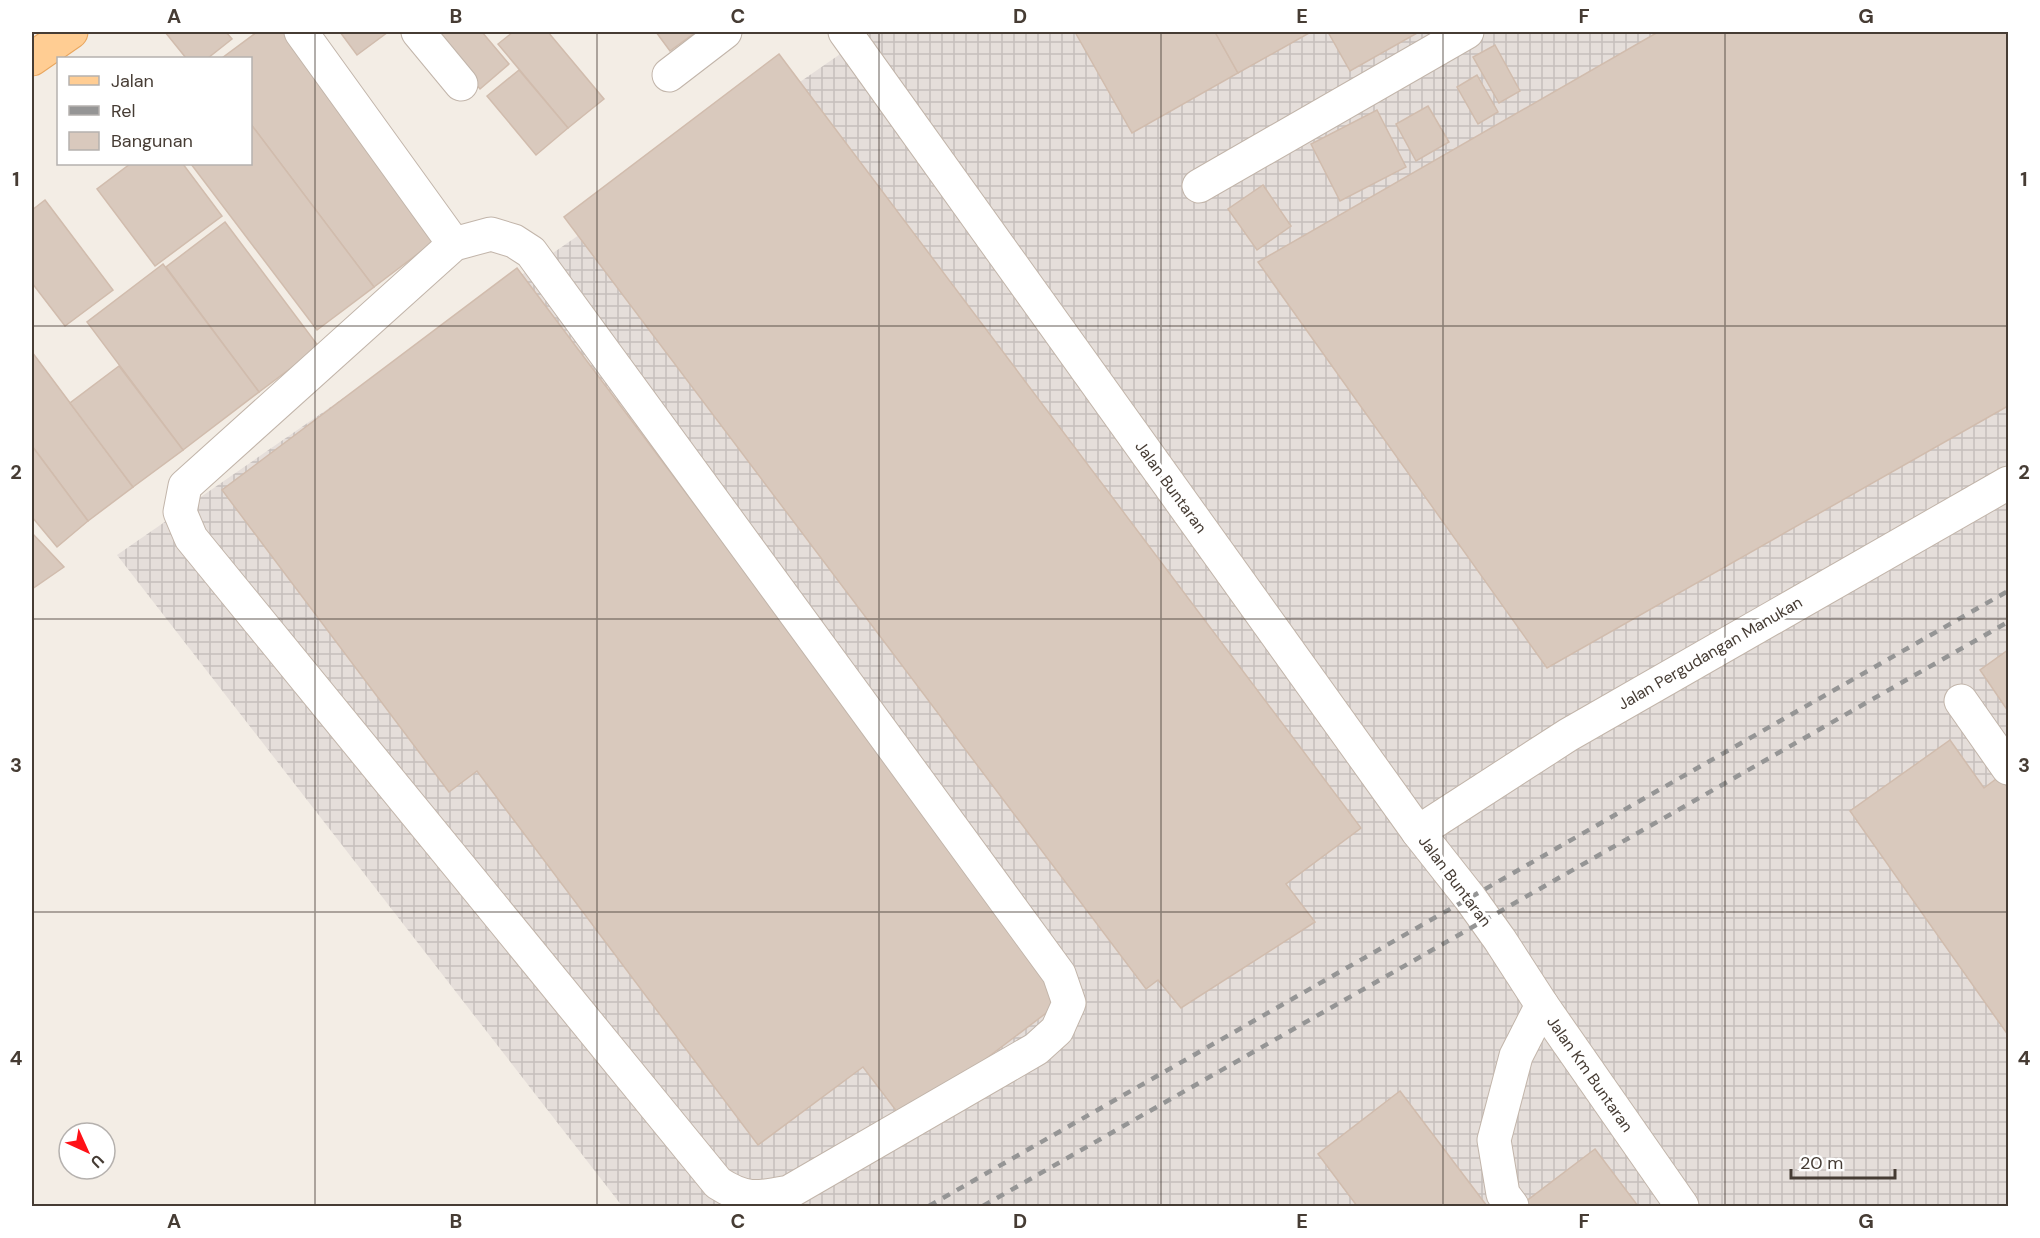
<svg xmlns="http://www.w3.org/2000/svg" width="2040" height="1238" font-family="'DM Sans',sans-serif">
<style>
.industrial{fill:url(#industrial-grid)}
.building{fill:#d9c9bd;stroke:#d1bcad;stroke-width:1.5}
.lines{fill:none;stroke-linecap:round;stroke-linejoin:round}
.minor-casing{stroke:#c2b5aa;stroke-width:35}
.major-casing{stroke:#e9a65e;stroke-width:35}
.minor{stroke:#fff;stroke-width:33}
.major{stroke:#ffcd93;stroke-width:33}
.rail{stroke:#959595;stroke-width:4.5;stroke-dasharray:8 8;stroke-linecap:butt}
.grid{fill:none;stroke:#463c34;stroke-width:1.5;stroke-opacity:0.55}
.labels{text-anchor:middle;dominant-baseline:central;stroke-width:6;stroke-linejoin:round;paint-order:stroke}
.street-label{font-size:16px;fill:#463c34;stroke:#fff}
.neatline{fill:none;stroke:#463c34;stroke-width:2}
.grid-label{font-size:20px;text-anchor:middle;font-weight:bold;fill:#463c34}
</style>
<defs>
<pattern id="industrial-grid" width="8" height="8" patternUnits="userSpaceOnUse" patternTransform="scale(1.5)"><rect width="8" height="8" fill="#e5deda"/><path d="M0 4h8M4 0v8" fill="none" stroke="#c6bfbc"/></pattern>
</defs>
<rect width="100%" height="100%" fill="#f3ede5"/>
<polygon class="industrial" points="872,32 2008,32 2008,1206 622,1206 117,555"/>
<g class="building">
<polygon points="165,32 226,32 232,39 208,58 186,58"/>
<polygon points="257,32 291,32 444,234 374,287 250,123 250,58 222,58"/>
<polygon points="340,32 388,32 357,55"/>
<polygon points="433,32 482,32 509,64 480,89"/>
<polygon points="513,32 548,32 604,99 568,128 498,44"/>
<polygon points="656,32 696,32 670,51"/>
<polygon points="1075,32 1215,32 1238,73 1132,133"/>
<polygon points="1215,32 1311,32 1238,73"/>
<polygon points="1328,32 1419,32 1350,71"/>
<polygon points="1658,32 2008,32 2008,406 1547,668 1258,262"/>
<polygon points="1495,45 1520,91 1499,103 1473,57"/>
<polygon points="779,54 1361,828 1286,884 1315,922 1181,1008 1158,980 1146,989 564,217"/>
<polygon points="519,70 568,128 536,155 487,96"/>
<polygon points="1477,75 1498,112 1478,124 1457,87"/>
<polygon points="1428,106 1449,142 1416,161 1396,124"/>
<polygon points="1377,110 1406,167 1340,201 1311,144"/>
<polygon points="250,123 374,287 317,330 191,164 250,164"/>
<polygon points="130,164 183,164 222,216 155,266 97,189"/>
<polygon points="1263,185 1291,226 1257,250 1228,209"/>
<polygon points="45,200 113,290 65,326 32,283 32,210"/>
<polygon points="225,222 319,347 259,392 166,267"/>
<polygon points="163,264 259,392 183,450 87,322"/>
<polygon points="517,268 1025,944 1062,1001 904,1121 863,1067 758,1145 477,771 449,792 222,490"/>
<polygon points="32,352 133,487 88,521 32,446"/>
<polygon points="119,366 183,450 133,487 70,403"/>
<polygon points="32,446 88,521 57,547 32,517"/>
<polygon points="32,533 64,567 32,589"/>
<polygon points="2008,650 2008,711 1980,670"/>
<polygon points="1950,740 1984,788 2000,776 2008,788 2008,1035 1850,811"/>
<polygon points="1400,1091 1487,1206 1357,1206 1318,1154"/>
<polygon points="1595,1149 1638,1206 1522,1206 1521,1205"/>
</g>
<g class="lines">
<g class="minor-casing">
<g id="minor">
<path d="M301,32L454,244L491,234L514,241L531,252L1059,974L1069,1003L1057,1030L1036,1049L789,1192C757,1198 746,1201 718,1183L191,538L180,512L185,486L454,244"/>
<polyline points="418,32 461,84"/>
<polyline points="845,32 1418,832 1470,898 1500,940 1542,1005 1682,1206"/>
<polyline points="669,75 725,32"/>
<polyline points="1199,186 1467,32"/>
<polyline points="1961,701 2008,768"/>
<polyline points="1418,832 1568,735 2008,483"/>
<polyline points="1512,1206 1503,1194 1494,1140 1516,1056 1542,1005"/>
</g>
</g>
<g class="major-casing">
<polyline id="major" points="32,59 71,32"/>
</g>
<use href="#minor" class="minor"/>
<use href="#major" class="major"/>
<g class="rail">
<polyline points="929,1206 2008,591"/>
<polyline points="983,1206 2008,622"/>
</g>
</g>
<path class="grid" d="M315,32V1206M597,32V1206M879,32V1206M1161,32V1206M1443,32V1206M1725,32V1206M32,326H2008M32,619H2008M32,912H2008"/>
<g class="labels">
<g class="street-label">
<text transform="translate(1171 487) rotate(54)">Jalan Buntaran</text>
<text transform="translate(1710 653) rotate(-30)">Jalan Pergudangan Manukan</text>
<text transform="translate(1455 881) rotate(53)">Jalan Buntaran</text>
<text transform="translate(1590 1074) rotate(55)">Jalan Km Buntaran</text>
</g>
</g>
<rect width="2040" height="1238" fill="none" stroke="#ffffff" stroke-width="66"/>
<rect x="57" y="57" width="195" height="108" fill="#ffffff" stroke="#b5b1ae" stroke-width="1.5"/>
<rect x="69" y="76" width="30" height="9" fill="#ffcd93" stroke="#b5b1ae" stroke-width="1.5"/>
<text x="111" y="87" font-size="18" fill="#463c34">Jalan</text>
<rect x="69" y="106" width="30" height="9" fill="#959595" stroke="#b5b1ae" stroke-width="1.5"/>
<text x="111" y="117" font-size="18" fill="#463c34">Rel</text>
<rect x="69" y="132" width="30" height="18" fill="#d9c9bd" stroke="#b5b1ae" stroke-width="1.5"/>
<text x="111" y="147" font-size="18" fill="#463c34">Bangunan</text>
<g transform="translate(87 1151) rotate(135)"><circle r="28" fill="#ffffff" stroke="#b5b1ae" stroke-width="1.5"/>
<path d="M0-4.5L10 22L0 15L-10 22Z" fill="#ff1117"/>
<text y="-9" font-size="16" font-weight="bold" text-anchor="middle" fill="#463c34">U</text>
</g>
<path d="M1791 1169v9h104v-9" fill="none" stroke="#463c34" stroke-width="3"/>
<text x="1800" y="1169" font-size="18" fill="#463c34" stroke="#ffffff" stroke-width="4.5" paint-order="stroke">20 m</text>
<rect x="33" y="33" width="1974" height="1172" class="neatline"/>
<g class="grid-label">
<text x="174" y="23">A</text>
<text x="456" y="23">B</text>
<text x="738" y="23">C</text>
<text x="1020" y="23">D</text>
<text x="1302" y="23">E</text>
<text x="1584" y="23">F</text>
<text x="1866" y="23">G</text>
<text x="16" y="186">1</text>
<text x="2024" y="186">1</text>
<text x="16" y="479">2</text>
<text x="2024" y="479">2</text>
<text x="16" y="772">3</text>
<text x="2024" y="772">3</text>
<text x="16" y="1065">4</text>
<text x="2024" y="1065">4</text>
<text x="174" y="1228">A</text>
<text x="456" y="1228">B</text>
<text x="738" y="1228">C</text>
<text x="1020" y="1228">D</text>
<text x="1302" y="1228">E</text>
<text x="1584" y="1228">F</text>
<text x="1866" y="1228">G</text>
</g>
</svg>
